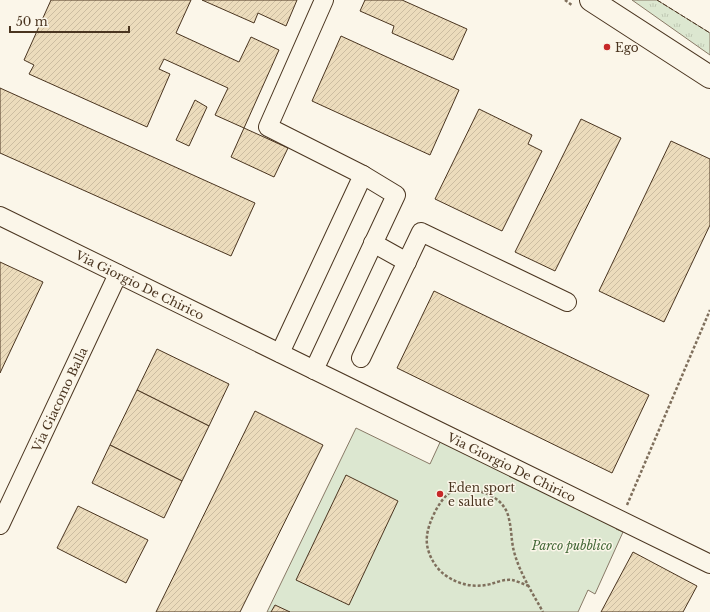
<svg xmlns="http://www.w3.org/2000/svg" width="710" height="612" font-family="'Libre Baskerville',serif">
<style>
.grass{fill:url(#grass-tufts);stroke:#887966}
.park{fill:#dce7d0;stroke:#887966}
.building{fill:url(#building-hatch);stroke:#4a3520}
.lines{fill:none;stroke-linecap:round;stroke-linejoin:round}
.minor-casing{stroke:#4a3520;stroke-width:20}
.major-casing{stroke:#4a3520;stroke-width:24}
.path{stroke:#7f6f5c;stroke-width:2.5;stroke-dasharray:3 2;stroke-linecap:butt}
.minor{stroke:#fbf6e9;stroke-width:18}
.major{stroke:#fbf6e9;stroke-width:22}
.fence{stroke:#4a3520;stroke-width:1;stroke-dasharray:5 2;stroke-linecap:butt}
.poi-dot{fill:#c62828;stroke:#fbf6e9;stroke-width:1.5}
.labels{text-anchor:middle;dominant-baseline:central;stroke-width:3;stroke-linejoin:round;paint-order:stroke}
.poi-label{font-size:12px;fill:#4a3520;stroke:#fbf6e9;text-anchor:start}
.street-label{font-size:12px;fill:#4a3520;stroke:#fbf6e9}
.park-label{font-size:12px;font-style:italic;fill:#436837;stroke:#fbf6e9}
</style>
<defs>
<pattern id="grass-tufts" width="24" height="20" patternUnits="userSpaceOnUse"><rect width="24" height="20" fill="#dce7d0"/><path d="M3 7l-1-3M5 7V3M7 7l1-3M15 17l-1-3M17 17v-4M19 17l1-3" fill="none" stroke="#bec7b2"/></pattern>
<pattern id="building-hatch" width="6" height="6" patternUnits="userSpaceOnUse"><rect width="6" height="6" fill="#ecdcbc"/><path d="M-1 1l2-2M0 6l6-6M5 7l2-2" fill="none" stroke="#ccbda1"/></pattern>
</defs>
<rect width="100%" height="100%" fill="#fbf6e9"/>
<polygon class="grass" points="632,0 657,0 710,33 710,55"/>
<polygon class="park" points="356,428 430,464 442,438 618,525 616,529 623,532 595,594 588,590 578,612 267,612"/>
<g class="building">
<polygon points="51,0 191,0 176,33 239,62 251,37 279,50 244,128 215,115 228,88 164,59 159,69 170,74 147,127 29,74 34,65 24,60"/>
<polygon points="202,0 297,0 286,26 258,13 254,23"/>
<polygon points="365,0 402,0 467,29 453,60 392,33 394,26 360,11"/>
<polygon points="341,36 459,90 430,155 312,101"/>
<polygon points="0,88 255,203 231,256 0,153"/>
<polygon points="195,100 207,107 189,146 176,140"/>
<polygon points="479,109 532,135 528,144 542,151 502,231 435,199"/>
<polygon points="581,119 621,138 555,271 515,252"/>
<polygon points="244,128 288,148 274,177 231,157"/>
<polygon points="671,141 710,159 710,225 664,322 599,291"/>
<polygon points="0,262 43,282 0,373"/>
<polygon points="434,291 649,395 612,473 397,368"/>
<polygon points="157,349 229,384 209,426 137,390"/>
<polygon points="137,390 209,426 182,481 110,445"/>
<polygon points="255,411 323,445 240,612 156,612"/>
<polygon points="110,445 182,481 164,518 92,483"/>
<polygon points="346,475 398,501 349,605 296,580"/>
<polygon points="78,506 148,540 126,583 57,548"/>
<polygon points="633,552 697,586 683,612 601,612"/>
<polygon points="275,605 290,612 271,612"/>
</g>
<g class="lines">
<g class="minor-casing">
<g id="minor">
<path id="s1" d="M0,216L710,564"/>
<polyline points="373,243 407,262"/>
<polyline points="280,353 363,175 268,127 324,0"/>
<polyline points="361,358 421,232 567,302"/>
<polyline points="314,370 396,195 363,175"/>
<path id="s2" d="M0,525L118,274"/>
</g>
</g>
<g class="major-casing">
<polyline id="major" points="591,0 710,77"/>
</g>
<g class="path">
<polyline points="565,0 573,6"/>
<polyline points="627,505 710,310"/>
<path d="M529,586C523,584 517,581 512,580C505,579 497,582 491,584C474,588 459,585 445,575C434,567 425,550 427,536C428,523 440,498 451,492C457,489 462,488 469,489C487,492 505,499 509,519C512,531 511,543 515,555C521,575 533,594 543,612"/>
</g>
<use href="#minor" class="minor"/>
<use href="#major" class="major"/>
<polyline class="fence" points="657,0 710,33"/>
</g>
<g class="poi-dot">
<circle cx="607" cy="47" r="4"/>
<circle cx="440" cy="494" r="4"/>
</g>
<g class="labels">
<g class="poi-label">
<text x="615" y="47">Ego</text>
<text x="448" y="487">Eden sport<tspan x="448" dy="14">e salute</tspan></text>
</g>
<g class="street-label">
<text stroke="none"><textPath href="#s1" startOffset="156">Via Giorgio De Chirico</textPath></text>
<text stroke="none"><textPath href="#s2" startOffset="139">Via Giacomo Balla</textPath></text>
<text stroke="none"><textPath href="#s1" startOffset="570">Via Giorgio De Chirico</textPath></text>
</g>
<g class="park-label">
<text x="572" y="545">Parco pubblico</text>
</g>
</g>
<path d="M10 26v6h119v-6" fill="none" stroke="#4a3520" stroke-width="2"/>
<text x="16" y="26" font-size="12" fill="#4a3520" stroke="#fbf6e9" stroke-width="3" paint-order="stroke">50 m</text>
</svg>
